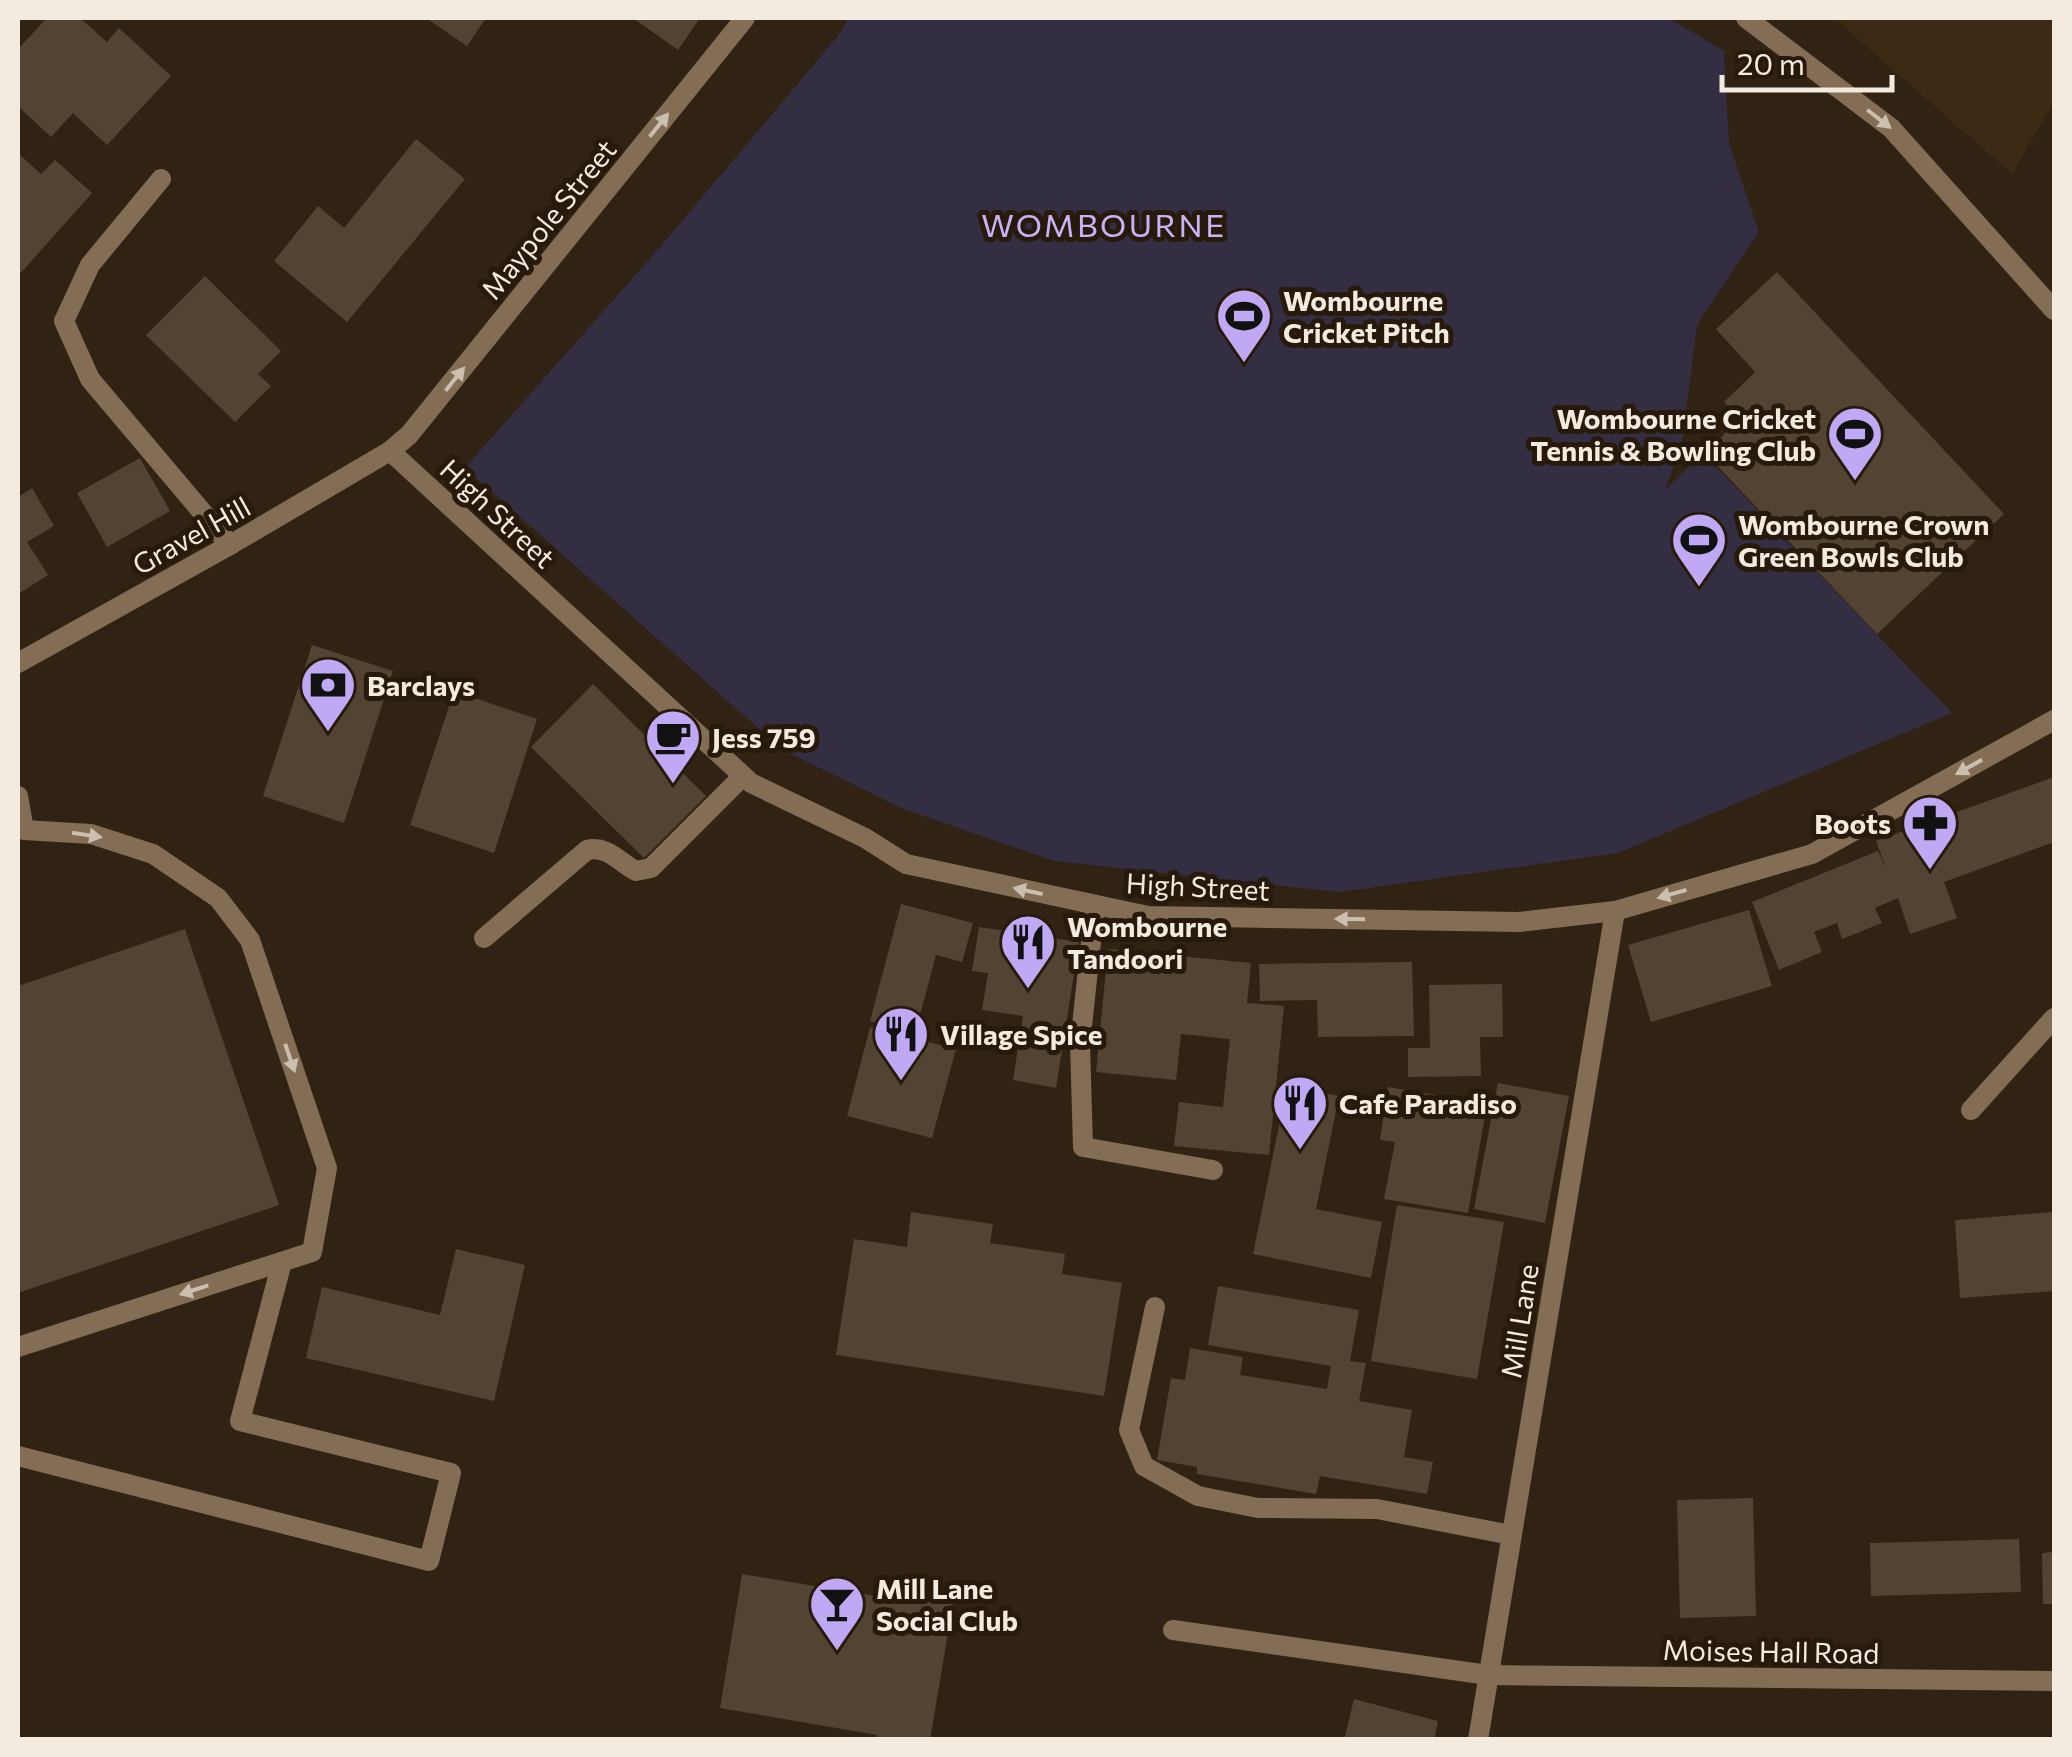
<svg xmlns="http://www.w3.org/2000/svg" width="2072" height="1757" font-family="Commissioner,sans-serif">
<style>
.built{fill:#3c2a14}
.green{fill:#342e42}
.building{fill:#524332}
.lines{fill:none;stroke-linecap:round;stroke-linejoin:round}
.service{stroke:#836d54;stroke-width:20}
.minor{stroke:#836d54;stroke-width:20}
.tertiary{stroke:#836d54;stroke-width:20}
.oneway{fill:#ccbfaf}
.labels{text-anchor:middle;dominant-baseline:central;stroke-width:10;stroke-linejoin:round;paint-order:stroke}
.street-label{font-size:28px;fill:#f4ebe0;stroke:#271a0a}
.poi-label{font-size:28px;font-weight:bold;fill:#f4ebe0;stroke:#271a0a;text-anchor:start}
.quarter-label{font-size:32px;letter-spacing:2.5px;fill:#c6b2f8;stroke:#271a0a}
</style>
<rect width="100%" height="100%" fill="#312313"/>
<polygon class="built" points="1834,18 2054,18 2054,102 2012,174"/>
<polygon class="green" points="849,18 1669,18 1724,51 1729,143 1759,232 1697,325 1682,443 1665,490 1703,453 1952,713 1618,853 1340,892 1054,861 904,809 783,750 465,468 661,246 838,36"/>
<g class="building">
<polygon points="47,18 80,18 107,42 119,28 171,76 107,145 73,113 51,137 18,106 18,49"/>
<polygon points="426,18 486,18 467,46"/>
<polygon points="633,18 700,18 678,50"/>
<polygon points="416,139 465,179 347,322 274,261 318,206 344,228"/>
<polygon points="18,153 41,174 55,160 92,193 18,276"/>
<polygon points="1777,272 2004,514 1877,634 1705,453 1740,419 1724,402 1755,372 1716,329"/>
<polygon points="205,276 281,351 258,374 271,386 235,422 146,335"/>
<polygon points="140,458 170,511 107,547 77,493"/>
<polygon points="32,488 54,526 27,542 48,575 18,594 18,497"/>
<polygon points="312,645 393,671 344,823 263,796"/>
<polygon points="593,684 706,796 644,858 531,747"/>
<polygon points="454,691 537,719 494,853 410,825"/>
<polygon points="2054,777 2054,842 1944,882 1957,918 1910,934 1898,898 1875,908 1882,923 1842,939 1837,923 1814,932 1822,952 1779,970 1752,902 1878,851 1887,871 1876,841"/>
<polygon points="901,904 973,923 962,962 936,955 915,1034 870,1021"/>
<polygon points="1749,910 1772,986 1651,1022 1628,945"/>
<polygon points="979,927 1079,942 1056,1088 1013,1080 1023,1016 982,1010 988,973 972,971"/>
<polygon points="185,929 279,1205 18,1293 18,986"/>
<polygon points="1108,949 1251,963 1247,1003 1284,1006 1269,1155 1174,1146 1179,1102 1223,1107 1230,1039 1181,1034 1176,1080 1096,1072"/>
<polygon points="1412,962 1414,1036 1318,1037 1317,1000 1260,1001 1259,964"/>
<polygon points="1502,984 1503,1037 1480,1037 1481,1076 1408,1077 1408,1048 1430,1048 1429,985"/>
<polygon points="870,1027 956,1049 932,1138 847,1116"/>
<polygon points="1498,1083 1569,1096 1545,1223 1474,1209"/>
<polygon points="1287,1086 1339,1096 1316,1209 1382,1222 1371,1278 1253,1254"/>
<polygon points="1388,1087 1487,1104 1468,1213 1384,1199 1395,1142 1380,1140"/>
<polygon points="1397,1205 1504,1222 1477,1379 1371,1361"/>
<polygon points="911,1212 993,1224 990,1243 1065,1254 1062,1274 1122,1283 1104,1396 836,1355 854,1239 907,1247"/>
<polygon points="2054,1212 2054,1291 1960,1298 1955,1220"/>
<polygon points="456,1249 525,1265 494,1401 306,1358 322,1287 440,1315"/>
<polygon points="1218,1286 1359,1310 1350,1361 1366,1363 1359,1401 1412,1410 1404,1457 1433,1462 1427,1494 1320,1476 1316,1494 1197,1474 1197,1467 1157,1460 1171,1378 1185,1380 1190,1348 1243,1357 1240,1375 1327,1389 1331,1366 1208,1345"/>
<polygon points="1753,1498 1756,1616 1680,1618 1677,1500"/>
<polygon points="2019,1539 2021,1592 1871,1596 1870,1543"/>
<polygon points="2054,1552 2054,1604 2043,1604 2042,1553"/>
<polygon points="742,1574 887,1598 889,1585 954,1597 930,1740 876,1740 877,1735 720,1708"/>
<polygon points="1354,1699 1438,1721 1434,1740 1344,1740"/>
</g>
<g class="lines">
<g class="service">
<polyline points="18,796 24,830 91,834 153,854 218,898 250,940 327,1168 312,1252 18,1347"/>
<polyline points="1095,905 1080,1044 1083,1147 1213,1170"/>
<path d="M484,938L587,850C607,845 619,862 636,871L651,868L743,776"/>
<polyline points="1155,1307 1129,1430 1144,1466 1198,1496 1258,1508 1377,1509 1511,1535"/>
<polyline points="18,1456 429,1561 451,1473 240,1421 282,1262"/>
<polyline points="1173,1630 1488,1675"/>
</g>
<g class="minor">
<polyline points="161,179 90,265 64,321 90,379 230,545"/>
<polyline points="1971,1110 2054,1018"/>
<polyline points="1488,1675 2054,1681"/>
<polyline points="1478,1740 1615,911"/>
</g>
<g class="tertiary">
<polyline points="1746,18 1891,128 2054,310"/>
<polyline points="390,451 751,783 865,838 906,864 1148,916 1519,922 1615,911 1812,854 2054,720"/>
<polyline points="18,663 230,545 390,451 409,435 745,18"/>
</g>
</g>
<defs><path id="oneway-solid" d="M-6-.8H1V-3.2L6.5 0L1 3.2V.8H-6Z" transform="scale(2.5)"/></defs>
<g class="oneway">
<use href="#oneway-solid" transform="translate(1879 119) rotate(38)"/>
<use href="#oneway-solid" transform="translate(659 125) rotate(-51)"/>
<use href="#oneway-solid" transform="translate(455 379) rotate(-51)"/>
<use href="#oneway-solid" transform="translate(1969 767) rotate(151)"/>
<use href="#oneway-solid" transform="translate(87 835) rotate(9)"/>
<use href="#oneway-solid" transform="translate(1028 891) rotate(-168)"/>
<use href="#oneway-solid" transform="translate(1672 894) rotate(164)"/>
<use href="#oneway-solid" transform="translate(1350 919) rotate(-179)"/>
<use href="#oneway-solid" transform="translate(290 1058) rotate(71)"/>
<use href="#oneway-solid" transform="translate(194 1290) rotate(162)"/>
</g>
<defs>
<g id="stadium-pin" transform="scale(2.875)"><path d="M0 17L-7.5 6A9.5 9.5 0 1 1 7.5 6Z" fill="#bfa9f4" stroke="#271a0a"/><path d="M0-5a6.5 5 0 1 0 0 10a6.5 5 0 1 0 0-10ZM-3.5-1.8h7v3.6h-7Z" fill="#111"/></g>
<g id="bank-pin" transform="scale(2.875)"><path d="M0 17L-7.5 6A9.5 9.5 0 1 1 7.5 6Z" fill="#bfa9f4" stroke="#271a0a"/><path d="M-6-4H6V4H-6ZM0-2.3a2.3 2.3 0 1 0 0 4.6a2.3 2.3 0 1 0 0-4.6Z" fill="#111"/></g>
<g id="cafe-pin" transform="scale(2.875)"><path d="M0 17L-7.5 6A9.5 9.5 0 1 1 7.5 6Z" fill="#bfa9f4" stroke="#271a0a"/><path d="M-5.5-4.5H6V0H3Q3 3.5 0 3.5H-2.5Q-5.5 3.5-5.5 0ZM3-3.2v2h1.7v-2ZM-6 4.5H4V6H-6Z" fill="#111"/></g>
<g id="pharmacy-pin" transform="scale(2.875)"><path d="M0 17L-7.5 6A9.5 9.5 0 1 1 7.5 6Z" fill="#bfa9f4" stroke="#271a0a"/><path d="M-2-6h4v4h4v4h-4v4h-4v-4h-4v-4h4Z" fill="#111"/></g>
<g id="restaurant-pin" transform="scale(2.875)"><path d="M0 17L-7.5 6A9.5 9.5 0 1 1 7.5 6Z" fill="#bfa9f4" stroke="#271a0a"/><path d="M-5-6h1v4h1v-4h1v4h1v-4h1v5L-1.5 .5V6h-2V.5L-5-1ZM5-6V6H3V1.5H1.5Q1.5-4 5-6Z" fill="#111"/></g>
<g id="bar-pin" transform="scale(2.875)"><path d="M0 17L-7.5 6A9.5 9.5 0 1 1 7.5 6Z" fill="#bfa9f4" stroke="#271a0a"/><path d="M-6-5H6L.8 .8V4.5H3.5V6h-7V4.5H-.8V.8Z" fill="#111"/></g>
</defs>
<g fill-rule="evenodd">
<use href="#stadium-pin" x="1244" y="316"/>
<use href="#stadium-pin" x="1855" y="434"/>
<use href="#stadium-pin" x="1699" y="540"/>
<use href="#bank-pin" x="328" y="685"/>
<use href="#cafe-pin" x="673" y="737"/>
<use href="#pharmacy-pin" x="1930" y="823"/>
<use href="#restaurant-pin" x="1028" y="942"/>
<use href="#restaurant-pin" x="901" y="1034"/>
<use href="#restaurant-pin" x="1300" y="1103"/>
<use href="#bar-pin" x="837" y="1604"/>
</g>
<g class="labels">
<g class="street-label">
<text transform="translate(548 219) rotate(-51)">Maypole Street</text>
<text transform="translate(498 513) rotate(43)">High Street</text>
<text transform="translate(191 535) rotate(-29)">Gravel Hill</text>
<text transform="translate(1198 886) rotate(3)">High Street</text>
<text transform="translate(1519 1321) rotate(-81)">Mill Lane</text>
<text transform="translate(1771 1651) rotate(1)">Moises Hall Road</text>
</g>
<g class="poi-label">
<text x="1283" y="300">Wombourne<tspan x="1283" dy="32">Cricket Pitch</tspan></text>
<text x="1816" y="418" text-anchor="end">Wombourne Cricket<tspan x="1816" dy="32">Tennis &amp; Bowling Club</tspan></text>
<text x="1738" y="524">Wombourne Crown<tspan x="1738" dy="32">Green Bowls Club</tspan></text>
<text x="367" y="685">Barclays</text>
<text x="712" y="737">Jess 759</text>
<text x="1891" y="823" text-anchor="end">Boots</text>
<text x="1067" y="926">Wombourne<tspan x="1067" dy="32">Tandoori</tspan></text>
<text x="940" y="1034">Village Spice</text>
<text x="1339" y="1103">Cafe Paradiso</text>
<text x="876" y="1588">Mill Lane<tspan x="876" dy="32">Social Club</tspan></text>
</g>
<g class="quarter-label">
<text x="1104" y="224">WOMBOURNE</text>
</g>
</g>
<rect width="2072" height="1757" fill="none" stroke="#f4ebe0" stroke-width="40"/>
<path d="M1722 75v15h170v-15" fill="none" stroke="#f4ebe0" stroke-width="5"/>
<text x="1737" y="75" font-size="30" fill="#f4ebe0" stroke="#271a0a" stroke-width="8" paint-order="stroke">20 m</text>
</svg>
